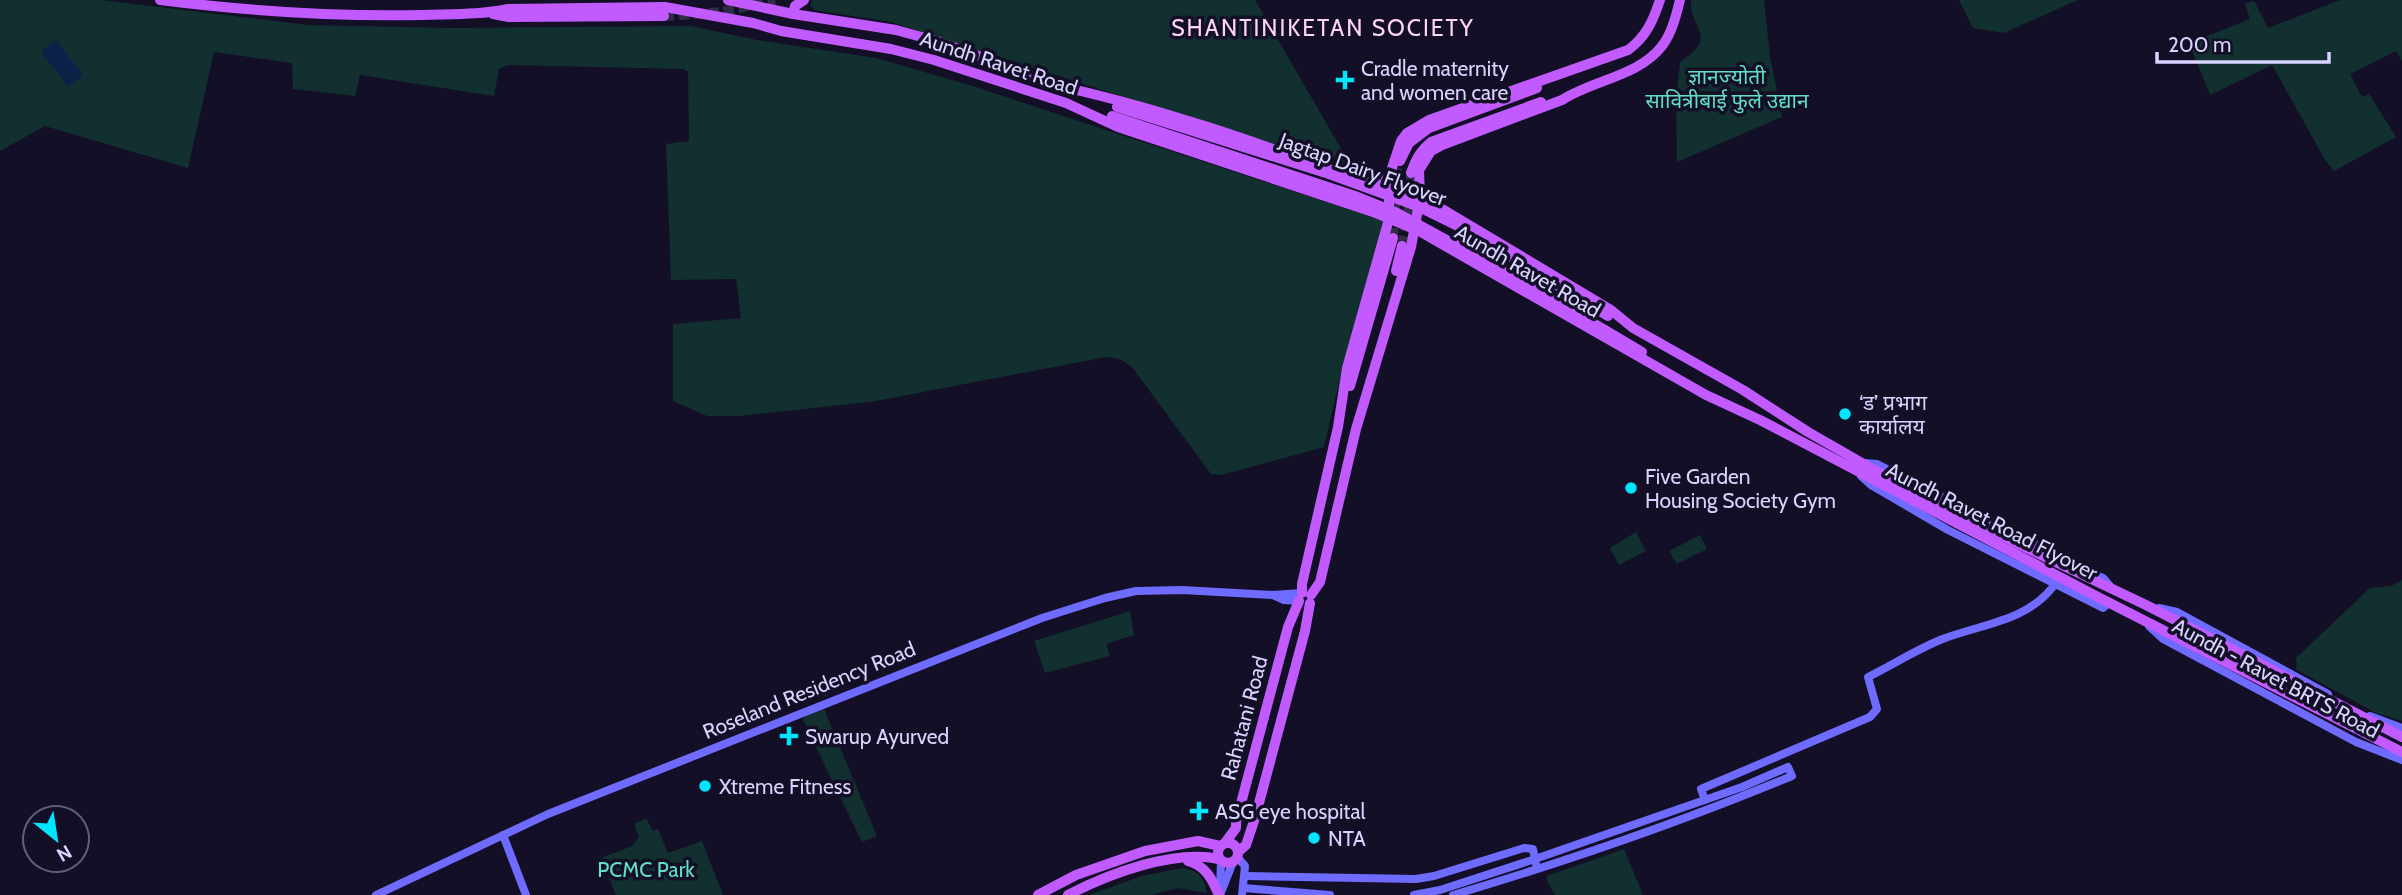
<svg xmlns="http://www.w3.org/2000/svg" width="2402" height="895" font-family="Cabin,'Noto Sans Devanagari',sans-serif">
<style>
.green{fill:#12302f}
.water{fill:#0c2248}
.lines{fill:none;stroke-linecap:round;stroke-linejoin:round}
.primary-tunnel{stroke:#312d47;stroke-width:10;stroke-dasharray:10 5;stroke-linecap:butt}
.secondary{stroke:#6f6bff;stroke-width:8}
.primary{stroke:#c25bff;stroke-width:10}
.primary-bridge{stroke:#c25bff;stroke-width:10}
.poi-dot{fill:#00e5ff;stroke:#130f26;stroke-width:2.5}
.labels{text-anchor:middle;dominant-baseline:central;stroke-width:7;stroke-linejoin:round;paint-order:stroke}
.street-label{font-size:21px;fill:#d9d4ff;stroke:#130f26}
.poi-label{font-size:21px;fill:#d9d4ff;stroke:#130f26;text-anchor:start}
.park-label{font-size:21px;fill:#5fe0c0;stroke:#130f26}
.neighbourhood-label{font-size:23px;letter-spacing:2px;fill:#ffd6f0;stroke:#130f26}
</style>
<rect width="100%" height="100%" fill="#130f26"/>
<g class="green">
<polygon points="0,0 102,0 308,25 453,28 691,26 757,40 876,58 966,84 1384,221 1339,382 1324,447 1221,475 1211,474 1132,367 1120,359 1106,357 876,401 796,410 739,416 707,416 673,401 673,324 741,318 736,279 671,280 666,144 689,141 688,72 683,69 508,65 499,69 494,96 360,75 355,96 293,89 292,63 214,52 188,168 45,126 0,151"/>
<polygon points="812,0 1255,0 1354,171 891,22 814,10 810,4"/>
<path d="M1691,0H1764L1770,56L1782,117L1677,162L1676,98L1680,62C1721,35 1688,28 1691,0Z"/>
<polygon points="1959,0 2078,0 2004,33 1973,28"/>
<polygon points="2340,0 2402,0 2402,61 2396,51 2350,74 2362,97 2369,94 2396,137 2334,171 2325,160 2272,65 2210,95 2189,43 2250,19 2245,4 2254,1 2268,28"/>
<polygon points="1636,532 1646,551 1619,565 1610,548"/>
<polygon points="1700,535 1707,549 1677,564 1669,551"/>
<polygon points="2402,580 2402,721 2376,713 2295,669 2297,666 2296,658 2370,588 2391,586"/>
<polygon points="1130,611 1134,635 1106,644 1110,656 1045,673 1034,641"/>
<polygon points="824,709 877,836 862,842 802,718"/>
<polygon points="646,818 653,831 658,829 668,853 702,841 723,895 616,895 601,858 632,846 639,837 634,824"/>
<polygon points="1624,849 1643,895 1555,895 1547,881 1547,876"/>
<path d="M1182,868C1198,870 1204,877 1207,893L1178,888L1150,895H1089L1142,876Z"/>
</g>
<polygon class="water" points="56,40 83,75 68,87 41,52"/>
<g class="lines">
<g class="primary-tunnel">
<polyline points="664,16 721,12 775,0"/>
<polyline points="1393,238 1397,168"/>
<polyline points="1402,246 1408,216 1411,173"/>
</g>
<g class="secondary">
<polyline points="1864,463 1877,464 2103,578 2110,586"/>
<polyline points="1861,476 1871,485 1948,530 2103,608 2109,603"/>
<polyline points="1273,595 1284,600 1299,601"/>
<polyline points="2159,608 2177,612 2328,694"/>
<polyline points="2149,626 2163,639 2356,742 2402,760"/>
<polyline points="2370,716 2402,728"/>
<path d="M1705,800L1701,789L1870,717L1877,709L1868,677C1892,665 1916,650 1940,640C1980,624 2028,622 2055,584"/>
<polyline points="503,835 526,895"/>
<polyline points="1237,857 1245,866 1242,895"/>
<polyline points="1245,876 1416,879 1434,876 1524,848 1533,849 1536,864"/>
<polyline points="1243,888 1330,895"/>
<polyline points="1220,889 1221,861"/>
<polyline points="376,895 548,814 1042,618 1105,598 1136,591 1182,590 1273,595 1301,593"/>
<polyline points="1220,895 1233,862"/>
<path d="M1414,895L1440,890L1535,859L1742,787L1788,767L1792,776C1681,822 1568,861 1453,895"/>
</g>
<g class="primary">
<path d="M160,0C248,11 335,17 423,15C452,14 480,15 508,9L665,7L753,23L781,31L891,49L934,60L1066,103L1118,127L1373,212L1419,231L1706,395L1760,420L2094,595L2402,752"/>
<polyline points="728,0 793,14 896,30 936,41 1075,90"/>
<polyline points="493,14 509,17 664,16"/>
<polyline points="793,14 795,6 804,0"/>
<path d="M1072,89C1163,110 1252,141 1340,173C1371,183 1402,189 1432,203L1611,310L1633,328L1743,390L1808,432L1876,471L2020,545L2146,605L2402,737"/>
<polyline points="1400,161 1409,143 1429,128 1537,88"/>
<path d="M1411,173C1416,159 1420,151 1431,142L1541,102"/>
<path d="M1386,178L1389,177L1401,141L1407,133L1429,120L1628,50C1646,37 1653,21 1660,0"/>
<polyline points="1396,271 1402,246"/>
<polyline points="1605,330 1642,352"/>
<polyline points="1350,386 1393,238"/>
<polyline points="1302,593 1302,584 1338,427 1347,368 1389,219 1389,177"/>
<path d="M1311,595L1320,582L1356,429L1411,247L1420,198L1419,170L1431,151L1442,145L1562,100C1593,80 1639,76 1662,46C1672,33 1676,16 1680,0"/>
<circle cx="1228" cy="853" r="10"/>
<polyline points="1225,843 1236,828 1236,822 1288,627 1299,601"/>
<polyline points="1238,852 1246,845 1255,818 1305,631 1310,603"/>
<path d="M1188,861C1206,866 1212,879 1219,895"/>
<polyline points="1038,895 1076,875 1145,851 1198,841 1220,846"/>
<path d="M1068,895C1108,874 1174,849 1219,859"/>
</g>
<g class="primary-bridge">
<polyline points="1117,107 1329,174 1417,206 1466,230 1608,316"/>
<polyline points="1112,116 1355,196 1397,213 1518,279 1605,330"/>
</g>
</g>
<g class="poi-dot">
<path d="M1341.5 69.5h7v7h7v7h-7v7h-7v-7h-7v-7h7z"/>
<circle cx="1845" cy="414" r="7"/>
<circle cx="1631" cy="488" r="7"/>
<path d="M785.5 725.5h7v7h7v7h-7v7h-7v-7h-7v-7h7z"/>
<circle cx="705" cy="786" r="7"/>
<path d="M1195.5 800.5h7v7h7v7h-7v7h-7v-7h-7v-7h7z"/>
<circle cx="1314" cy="838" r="7"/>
</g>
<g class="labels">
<g class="street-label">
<text transform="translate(999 63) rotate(18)">Aundh Ravet Road</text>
<text transform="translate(1363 169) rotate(20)">Jagtap Dairy Flyover</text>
<text transform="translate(1528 271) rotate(30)">Aundh Ravet Road</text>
<text transform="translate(1992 521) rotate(27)">Aundh Ravet Road Flyover</text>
<text transform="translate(2276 678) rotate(28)">Aundh - Ravet BRTS Road</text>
<text transform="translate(809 690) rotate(-22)">Roseland Residency Road</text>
<text transform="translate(1244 718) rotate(-75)">Rahatani Road</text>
</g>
<g class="poi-label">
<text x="1361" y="68">Cradle maternity<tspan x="1361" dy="24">and women care</tspan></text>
<text x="1859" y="402">‘ड’ प्रभाग<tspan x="1859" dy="24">कार्यालय</tspan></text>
<text x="1645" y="476">Five Garden<tspan x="1645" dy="24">Housing Society Gym</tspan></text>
<text x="805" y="736">Swarup Ayurved</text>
<text x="719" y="786">Xtreme Fitness</text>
<text x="1215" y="811">ASG eye hospital</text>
<text x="1328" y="838">NTA</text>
</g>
<g class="park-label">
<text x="1727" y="76">ज्ञानज्योती<tspan x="1727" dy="24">सावित्रीबाई फुले उद्यान</tspan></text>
<text x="646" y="869">PCMC Park</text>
</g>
<g class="neighbourhood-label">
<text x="1323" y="28">SHANTINIKETAN SOCIETY</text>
</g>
</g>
<g transform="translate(56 839) rotate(150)"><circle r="33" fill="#130f26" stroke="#625e7d" stroke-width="2"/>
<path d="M0-5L12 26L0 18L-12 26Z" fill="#00e5ff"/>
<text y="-10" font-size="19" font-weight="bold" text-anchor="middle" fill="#d9d4ff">N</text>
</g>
<path d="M2157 52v10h172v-10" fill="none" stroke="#d9d4ff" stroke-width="3.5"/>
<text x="2168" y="52" font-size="21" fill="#d9d4ff" stroke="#130f26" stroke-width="5" paint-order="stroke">200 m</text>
</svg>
